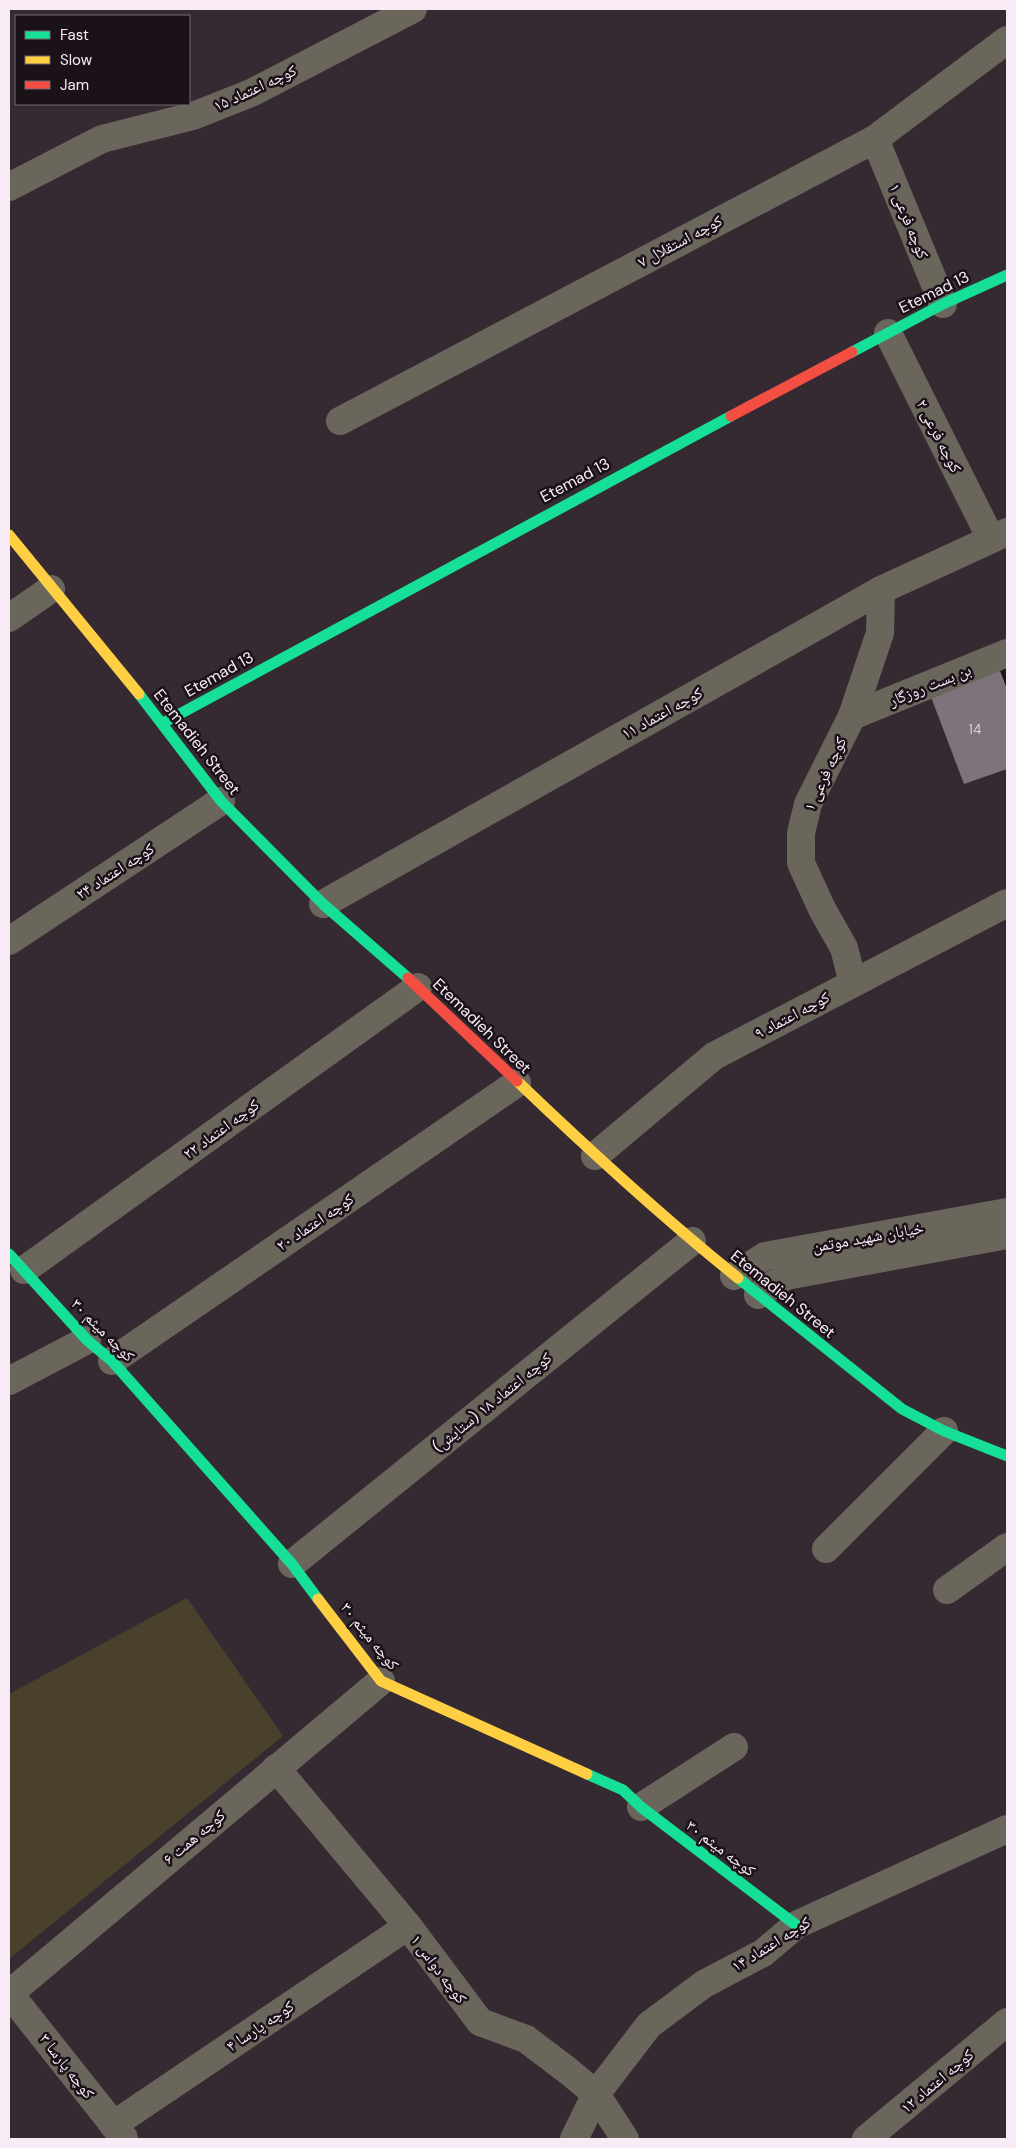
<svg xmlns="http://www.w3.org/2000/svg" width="1016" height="2148" font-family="'DM Sans','Noto Naskh Arabic',sans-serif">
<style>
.green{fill:#4a412c}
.shadow{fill:#0007}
.building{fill:#7d737b}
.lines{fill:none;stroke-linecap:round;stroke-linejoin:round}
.street{stroke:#6b665c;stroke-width:28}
.fast{stroke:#16e098;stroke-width:11}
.slow{stroke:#ffcf43;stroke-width:11}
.jam{stroke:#f24e42;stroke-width:11}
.labels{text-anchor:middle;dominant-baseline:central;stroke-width:5;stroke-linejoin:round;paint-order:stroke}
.number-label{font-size:14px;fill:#dacdd7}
.street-label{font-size:16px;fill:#f9ebf6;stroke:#1a1119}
</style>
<rect width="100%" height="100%" fill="#352a32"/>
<polygon class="green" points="187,1598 283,1736 9,1959 9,1694"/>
<polygon class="shadow" points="1007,644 1007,767 965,782"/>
<polygon class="building" points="997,663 1007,689 1007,769 964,784 928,689"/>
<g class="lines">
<g class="street">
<polyline points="875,139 943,304"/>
<polyline points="9,187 102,139 193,116 251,93 413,9"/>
<polyline points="888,333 991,539"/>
<polyline points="340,421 875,139 1007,40"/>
<polyline points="9,618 51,589"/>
<polyline points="852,716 1007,653"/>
<polyline points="323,904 881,590 1007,532"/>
<polyline points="9,941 221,801"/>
<polyline points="853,983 844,948 822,909 801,863 801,833 808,804 852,716 880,633 881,590"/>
<polyline points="595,1156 714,1056 1007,903"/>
<polyline points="24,1270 418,987"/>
<polyline points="734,1276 765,1256 1007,1212"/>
<polyline points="758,1295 786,1276 1007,1235"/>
<polyline points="112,1361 517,1083"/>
<polyline points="9,1381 87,1340"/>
<polyline points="826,1549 944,1431"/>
<polyline points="292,1564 692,1241"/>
<polyline points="947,1590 1007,1547"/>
<polyline points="276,1768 408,1926 480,2022 526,2039 567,2070 596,2094 625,2139"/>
<polyline points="641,1807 734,1747"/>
<polyline points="9,1993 124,2138"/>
<polyline points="9,1994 381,1681"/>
<polyline points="113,2125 408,1926"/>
<polyline points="574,2139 596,2094 649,2025 704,1984 763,1953 796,1925 1007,1829"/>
<polyline points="866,2139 1007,2022"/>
</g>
<g class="fast">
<polyline points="852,352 943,304 1007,275"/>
<polyline points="139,694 221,801 323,904 408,978"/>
<polyline points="163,723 731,416"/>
<polyline points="9,1254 87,1340 112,1361 292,1564 318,1599"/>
<polyline points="738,1278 902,1409 944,1431 1007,1456"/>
<polyline points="587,1774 623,1790 641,1807 796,1925"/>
</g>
<g class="slow">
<polyline points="9,535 139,694"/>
<path d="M517,1081C588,1149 661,1216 738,1278"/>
<polyline points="318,1599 381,1681 587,1774"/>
</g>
<g class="jam">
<polyline points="731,416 852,352"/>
<polyline points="408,978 517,1081"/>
</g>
</g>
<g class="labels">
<g class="number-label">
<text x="975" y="729">14</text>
</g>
<g class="street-label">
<text transform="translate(255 88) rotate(-25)">کوچه اعتماد ۱۵</text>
<text transform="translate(909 221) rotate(68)">کوچه فرعی ۱</text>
<text transform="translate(680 241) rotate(-28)">کوچه استقلال ۷</text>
<text transform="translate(934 292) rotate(-26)">Etemad 13</text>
<text transform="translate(939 436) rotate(63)">کوچه فرعی ۲</text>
<text transform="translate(575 480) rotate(-28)">Etemad 13</text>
<text transform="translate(219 674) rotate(-29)">Etemad 13</text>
<text transform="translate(930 685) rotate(-22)">بن بست روزگار</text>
<text transform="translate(662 713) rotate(-29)">کوچه اعتماد ۱۱</text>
<text transform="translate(197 742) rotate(52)">Etemadieh Street</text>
<text transform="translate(825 774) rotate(-65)">کوچه فرعی ۱</text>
<text transform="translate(115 871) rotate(-33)">کوچه اعتماد ۲۴</text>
<text transform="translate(792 1015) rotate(-28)">کوچه اعتماد ۹</text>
<text transform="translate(482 1026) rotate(44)">Etemadieh Street</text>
<text transform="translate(221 1129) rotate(-36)">کوچه اعتماد ۲۲</text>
<text transform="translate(315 1222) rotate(-34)">کوچه اعتماد ۲۰</text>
<text transform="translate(868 1237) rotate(-10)">خیابان شهید موتمن</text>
<text transform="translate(783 1294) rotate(39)">Etemadieh Street</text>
<text transform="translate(103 1330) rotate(45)">کوچه میثم ۳۰</text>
<text transform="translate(492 1402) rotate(-39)">کوچه اعتماد ۱۸ (ستایش)</text>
<text transform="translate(370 1636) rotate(51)">کوچه میثم ۳۰</text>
<text transform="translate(194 1837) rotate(-40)">کوچه همت ۶</text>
<text transform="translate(721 1848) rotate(37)">کوچه میثم ۳۰</text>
<text transform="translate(771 1944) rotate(-32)">کوچه اعتماد ۱۴</text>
<text transform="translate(439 1969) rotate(53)">کوچه دواس ۱</text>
<text transform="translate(260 2026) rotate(-34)">کوچه پارسا ۴</text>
<text transform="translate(67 2066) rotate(52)">کوچه پارسا ۳</text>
<text transform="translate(937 2081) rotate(-40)">کوچه اعتماد ۱۲</text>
</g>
</g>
<rect width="1016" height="2148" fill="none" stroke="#f9ebf6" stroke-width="20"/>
<rect x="15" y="15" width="175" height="90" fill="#1a1119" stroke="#736871"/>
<rect x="25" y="31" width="25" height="8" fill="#16e098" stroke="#736871"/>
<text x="60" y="40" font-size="15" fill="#f9ebf6">Fast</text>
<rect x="25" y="56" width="25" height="8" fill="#ffcf43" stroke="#736871"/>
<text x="60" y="65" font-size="15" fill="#f9ebf6">Slow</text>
<rect x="25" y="81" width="25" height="8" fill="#f24e42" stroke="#736871"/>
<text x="60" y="90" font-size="15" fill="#f9ebf6">Jam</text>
</svg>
